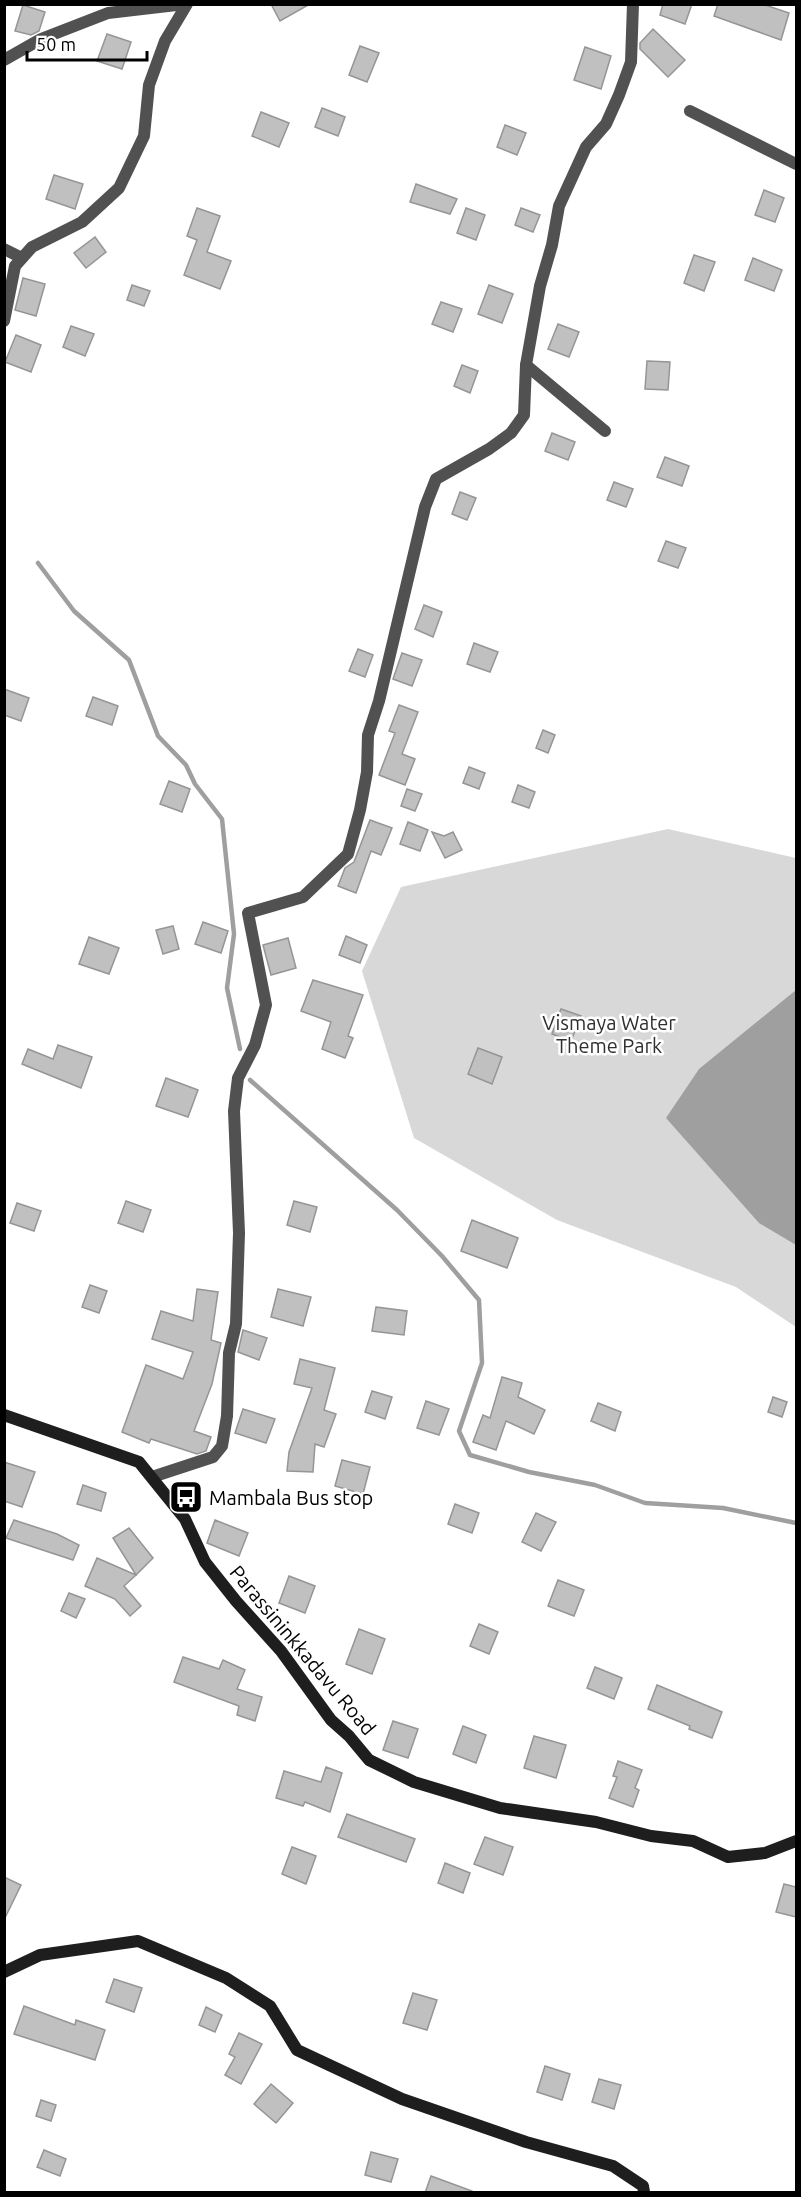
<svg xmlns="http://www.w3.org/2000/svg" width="801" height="2197" font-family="Ubuntu,sans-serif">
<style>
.green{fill:#d8d8d8}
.water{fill:#9f9f9f}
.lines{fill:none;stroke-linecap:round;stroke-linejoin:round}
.stream{stroke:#9f9f9f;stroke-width:4.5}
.building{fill:#c0c0c0;stroke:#959595;stroke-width:1.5}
.street{stroke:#515151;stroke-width:12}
.secondary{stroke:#1e1e1e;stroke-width:12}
.labels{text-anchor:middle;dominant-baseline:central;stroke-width:5;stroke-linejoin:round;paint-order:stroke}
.park-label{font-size:20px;fill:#2f2f2f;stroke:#fff}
.poi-label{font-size:20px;fill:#000;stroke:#fff;text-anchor:start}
.street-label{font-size:20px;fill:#000;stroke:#fff}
</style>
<rect width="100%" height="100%" fill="#fff"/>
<polygon class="green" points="668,829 796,858 796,1327 736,1287 557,1220 414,1138 362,971 401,887"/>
<polygon class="water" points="796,990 796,1245 759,1223 666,1118 699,1069"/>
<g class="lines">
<g class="stream">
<polyline points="38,563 74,611 129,660 158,736 186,765 195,784 222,819 234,934 227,988 240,1049"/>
<polyline points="250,1080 397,1210 442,1256 479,1300 482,1363 459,1431 470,1455 529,1472 595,1485 645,1503 723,1508 796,1523"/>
</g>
</g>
<g class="building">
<polygon points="271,4 310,4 280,21"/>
<polygon points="663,4 692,4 685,24 660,15"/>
<polygon points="718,4 762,4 789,13 781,40 714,16"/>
<polygon points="23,5 45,12 39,31 31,35 15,31"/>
<polygon points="653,29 685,60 668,77 640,49 640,43"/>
<polygon points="107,34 131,42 122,69 97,61"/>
<polygon points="360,46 379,53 367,82 349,75"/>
<polygon points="585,47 611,56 601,89 574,80"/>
<polygon points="322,108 345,117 338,136 315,127"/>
<polygon points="261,112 289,123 279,147 252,136"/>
<polygon points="505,125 526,133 517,155 497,147"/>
<polygon points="54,175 83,184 75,209 46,199"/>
<polygon points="416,184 457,199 450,214 410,202"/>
<polygon points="764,190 784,198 775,222 755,215"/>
<polygon points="197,208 220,216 207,252 231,261 220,289 184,275 197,240 187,236"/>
<polygon points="466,208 485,215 476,240 457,233"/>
<polygon points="521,208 540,215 533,232 515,225"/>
<polygon points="95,237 106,252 86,268 74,253"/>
<polygon points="694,255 715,262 704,291 684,283"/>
<polygon points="753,258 782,270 774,291 745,280"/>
<polygon points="23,278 45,284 36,316 15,310"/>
<polygon points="132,285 150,291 144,306 127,300"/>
<polygon points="489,285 513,294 502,323 478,314"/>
<polygon points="441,302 462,309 453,332 432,324"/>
<polygon points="558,324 579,332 569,357 548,349"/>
<polygon points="71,326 94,334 85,356 63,347"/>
<polygon points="16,335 41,345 31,372 5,362"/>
<polygon points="647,361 670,362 668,390 645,389"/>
<polygon points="462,365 478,371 470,393 454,386"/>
<polygon points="552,433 575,442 568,460 545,451"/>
<polygon points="665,457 689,466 682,486 657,477"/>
<polygon points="614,482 633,489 626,507 607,500"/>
<polygon points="460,492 476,498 467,520 452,514"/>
<polygon points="666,541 686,548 678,568 658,561"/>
<polygon points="424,605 442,612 433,637 415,629"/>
<polygon points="474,643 498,652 490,672 467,664"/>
<polygon points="358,649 373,655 365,677 349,671"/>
<polygon points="402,653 422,660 412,686 393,679"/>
<polygon points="4,689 29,698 21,721 4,715"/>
<polygon points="93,697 118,706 112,725 86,716"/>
<polygon points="399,705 418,712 402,754 415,759 405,785 379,775 395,733 389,731"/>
<polygon points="543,730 555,735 548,753 536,748"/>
<polygon points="469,767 485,773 479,789 463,783"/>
<polygon points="169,781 190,789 182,812 160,804"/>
<polygon points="518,785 535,792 529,808 512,802"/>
<polygon points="407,789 422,794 415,811 401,806"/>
<polygon points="370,820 392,828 381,855 371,851 356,893 338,886 345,868 354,862"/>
<polygon points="408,822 428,830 420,851 400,844"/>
<polygon points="432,832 444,836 453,832 462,850 445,858"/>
<polygon points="203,922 228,931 221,953 195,944"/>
<polygon points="173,926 179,949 163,954 156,930"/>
<polygon points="346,936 367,945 360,963 339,955"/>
<polygon points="89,937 119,948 109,974 79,964"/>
<polygon points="288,938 296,968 271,975 263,945"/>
<polygon points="313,980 363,995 348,1036 353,1038 345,1058 322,1049 331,1022 301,1011"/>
<polygon points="561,1009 581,1016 571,1041 552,1034"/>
<polygon points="58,1045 92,1057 81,1088 22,1064 28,1049 53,1059"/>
<polygon points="478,1048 502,1057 492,1084 468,1074"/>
<polygon points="166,1078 198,1090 188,1117 156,1106"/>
<polygon points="126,1201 151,1210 143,1232 118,1223"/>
<polygon points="294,1201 317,1207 310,1232 287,1225"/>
<polygon points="17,1203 41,1211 34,1231 10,1223"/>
<polygon points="472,1220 518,1238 507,1268 461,1251"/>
<polygon points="90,1285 107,1291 99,1313 82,1307"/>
<polygon points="197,1289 218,1292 211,1340 221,1343 212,1384 194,1431 211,1437 206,1451 197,1454 151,1439 149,1443 122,1432 146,1365 183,1379 193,1352 152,1339 161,1311 193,1321"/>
<polygon points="278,1289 311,1297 303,1326 271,1317"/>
<polygon points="376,1307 407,1311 404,1335 372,1331"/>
<polygon points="243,1330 267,1338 259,1360 238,1352"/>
<polygon points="300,1359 335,1368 324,1410 336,1414 324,1447 315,1444 313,1472 287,1471 289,1452 312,1388 294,1384"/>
<polygon points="502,1377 522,1383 518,1397 545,1410 534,1434 506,1421 496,1450 473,1442 483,1415 490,1418"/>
<polygon points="372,1391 392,1397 385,1419 365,1412"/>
<polygon points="773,1397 787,1402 782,1417 768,1412"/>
<polygon points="426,1401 449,1409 439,1435 417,1428"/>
<polygon points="598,1403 621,1412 615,1431 591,1421"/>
<polygon points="243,1409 275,1419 266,1443 235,1433"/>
<polygon points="342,1460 370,1467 363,1494 335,1486"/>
<polygon points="4,1462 35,1472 22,1507 4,1501"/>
<polygon points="83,1485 106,1493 101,1511 77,1504"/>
<polygon points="455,1504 479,1513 472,1533 448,1524"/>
<polygon points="536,1513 556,1522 541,1551 522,1542"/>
<polygon points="14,1520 57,1534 79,1545 73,1560 6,1538"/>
<polygon points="215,1520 248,1533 239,1556 207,1543"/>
<polygon points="129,1528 153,1558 136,1575 113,1538"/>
<polygon points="97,1558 136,1575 124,1586 141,1606 130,1616 115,1599 85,1586"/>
<polygon points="289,1576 315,1586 305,1613 279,1603"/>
<polygon points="558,1580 584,1590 574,1616 548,1606"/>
<polygon points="69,1593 85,1599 76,1618 61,1611"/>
<polygon points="479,1624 498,1632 489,1654 470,1646"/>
<polygon points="359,1629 385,1639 372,1674 346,1664"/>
<polygon points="183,1657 219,1669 223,1660 245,1670 237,1689 262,1697 255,1721 237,1715 239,1706 174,1682"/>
<polygon points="595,1667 622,1678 614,1699 587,1688"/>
<polygon points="657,1685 722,1712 712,1738 689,1729 690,1726 648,1709"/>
<polygon points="393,1721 418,1729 408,1758 383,1750"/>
<polygon points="463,1726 486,1735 476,1763 453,1754"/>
<polygon points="534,1736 566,1745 556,1778 524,1768"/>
<polygon points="618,1761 642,1770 635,1788 639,1790 633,1807 609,1798 617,1777 613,1776"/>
<polygon points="326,1767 342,1773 330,1812 305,1802 303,1806 276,1798 284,1771 321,1782"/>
<polygon points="347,1814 415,1839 406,1862 338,1837"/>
<polygon points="485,1837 513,1847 503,1875 474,1864"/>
<polygon points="292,1847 316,1856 306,1884 282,1874"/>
<polygon points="445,1863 470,1873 463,1893 438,1883"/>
<polygon points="4,1877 21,1885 4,1920"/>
<polygon points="784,1884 796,1887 796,1917 776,1912"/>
<polygon points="114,1979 142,1988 134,2012 106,2002"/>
<polygon points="413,1993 437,2000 427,2030 403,2023"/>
<polygon points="24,2006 75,2025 76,2020 105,2030 95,2060 14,2034"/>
<polygon points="206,2007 222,2015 215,2032 199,2025"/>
<polygon points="239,2033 262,2044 241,2084 225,2075 235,2057 229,2054"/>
<polygon points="545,2066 570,2074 562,2100 537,2092"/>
<polygon points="599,2079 621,2085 614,2109 592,2102"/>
<polygon points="271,2084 293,2103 276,2123 254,2104"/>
<polygon points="41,2100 56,2105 51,2121 36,2116"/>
<polygon points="44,2150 66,2159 60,2176 37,2167"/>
<polygon points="371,2152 398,2159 391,2182 365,2175"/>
<polygon points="431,2176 472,2191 472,2193 425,2193"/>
</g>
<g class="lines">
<g class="street">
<polyline points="4,60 41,39 108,13 185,4"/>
<polyline points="690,111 796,164"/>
<polyline points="4,249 22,258"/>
<polyline points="4,321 15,266 32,247 82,222 119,188 144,136 149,85 165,41 187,4"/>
<polyline points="526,365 605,431"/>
<polyline points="152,1477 213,1457 222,1446 227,1416 229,1353 236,1324 239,1233 234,1111 238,1078 255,1045 266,1005 248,913 303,897 348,854 360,810 367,772 368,735 379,701 425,507 436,479 489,449 511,433 524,415 526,365 540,286 552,245 559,206 586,147 606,124 619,95 631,62 633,4"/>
</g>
<g class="secondary">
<polyline points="4,1415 139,1462 185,1519 205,1562 236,1601 281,1651 331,1720 349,1736 369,1760 414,1782 500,1808 596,1822 651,1836 693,1841 728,1857 765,1853 796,1841"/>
<polyline points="4,1972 40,1955 138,1941 226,1978 270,2006 297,2050 402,2099 526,2142 613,2166 643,2186 644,2192"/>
</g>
</g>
<defs>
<g id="bus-square" transform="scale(1.725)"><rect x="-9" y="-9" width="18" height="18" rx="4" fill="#000" stroke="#fff"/><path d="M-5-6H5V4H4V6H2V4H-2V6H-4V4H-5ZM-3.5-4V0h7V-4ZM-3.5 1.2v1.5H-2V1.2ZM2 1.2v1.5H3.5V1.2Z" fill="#fff"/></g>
</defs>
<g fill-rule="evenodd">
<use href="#bus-square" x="186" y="1497"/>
</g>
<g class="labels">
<g class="park-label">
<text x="609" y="1022">Vismaya Water<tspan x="609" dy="23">Theme Park</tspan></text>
</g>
<g class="poi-label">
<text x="209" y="1497">Mambala Bus stop</text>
</g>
<g class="street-label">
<text transform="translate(303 1650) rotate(50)">Parassininkkadavu Road</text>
</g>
</g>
<rect width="801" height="2197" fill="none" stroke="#000000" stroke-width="12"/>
<path d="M27 51v9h120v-9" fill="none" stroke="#000000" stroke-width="3"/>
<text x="36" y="51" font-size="18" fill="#000000" stroke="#ffffff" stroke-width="4.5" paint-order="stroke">50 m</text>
</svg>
